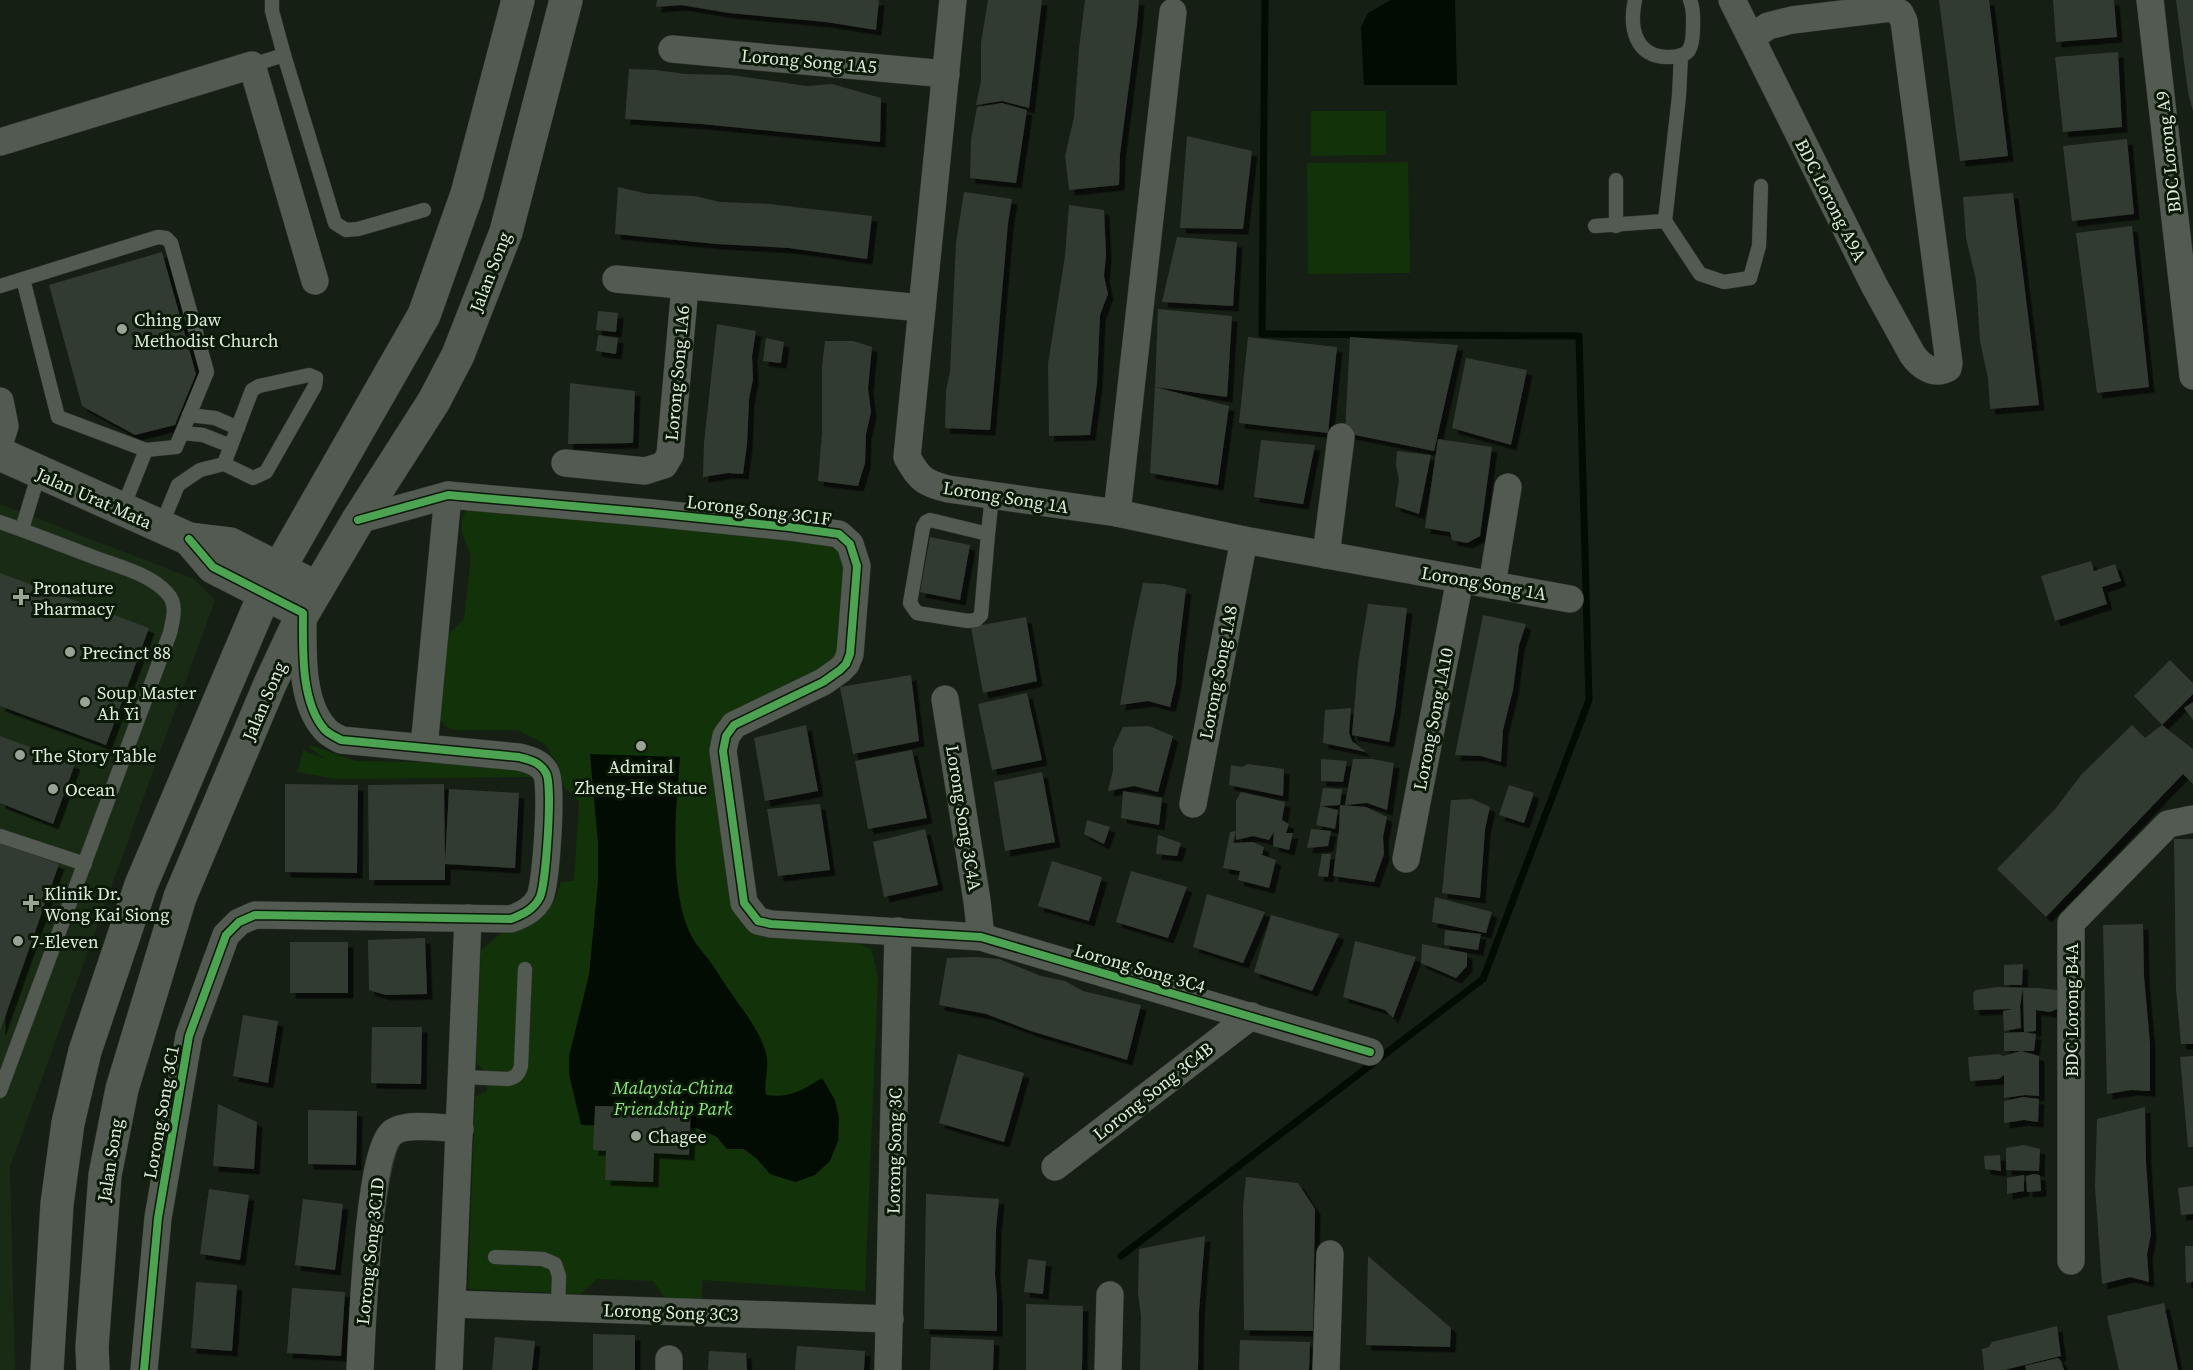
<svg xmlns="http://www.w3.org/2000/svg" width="2193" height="1370" font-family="'Source Serif 4',serif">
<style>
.built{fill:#192b15}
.green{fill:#12320a}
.water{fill:#020c02}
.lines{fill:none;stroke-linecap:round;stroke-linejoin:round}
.stream{stroke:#020c02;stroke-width:7}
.building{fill:#333a31;filter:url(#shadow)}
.service-casing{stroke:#323931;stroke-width:15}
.minor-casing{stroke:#323931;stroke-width:28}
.tertiary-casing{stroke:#323931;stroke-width:34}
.secondary-casing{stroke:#323931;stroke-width:34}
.service{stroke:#535a51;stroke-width:14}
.minor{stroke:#535a51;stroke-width:27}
.tertiary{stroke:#535a51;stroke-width:33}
.secondary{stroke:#535a51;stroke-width:33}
.cycleway-casing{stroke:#0a1a07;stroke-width:11}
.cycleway{stroke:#4ca352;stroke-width:8}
.poi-dot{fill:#99a497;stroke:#0a1a07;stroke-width:2}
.labels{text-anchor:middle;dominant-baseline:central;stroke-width:6;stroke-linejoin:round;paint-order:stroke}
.street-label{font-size:18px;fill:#e0ebde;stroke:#0a1a07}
.poi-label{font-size:18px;fill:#e0ebde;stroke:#0a1a07;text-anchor:start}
.park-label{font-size:18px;font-style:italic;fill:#92e481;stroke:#0a1a07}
</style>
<defs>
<filter id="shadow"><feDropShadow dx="5.5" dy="5.5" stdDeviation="0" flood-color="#0009"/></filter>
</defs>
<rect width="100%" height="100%" fill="#161f14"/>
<polygon class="built" points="0,504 194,579 215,600 10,1167 15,1370 0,1370"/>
<g class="green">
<polygon points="1311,111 1386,111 1386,155 1311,156"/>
<polygon points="1408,162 1410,273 1308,274 1307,163"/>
<polygon points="467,508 794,537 848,548 837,667 737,716 735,901 743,924 758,934 852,940 872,950 878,977 865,1291 703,1280 701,1300 666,1300 653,1281 597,1279 581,1294 468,1289 475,1097 487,1091 487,1073 476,1063 481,950 511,925 542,916 554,902 561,882 574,881 579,801 564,787 558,765 545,744 517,730 453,730 445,726 440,719 447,636 464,619 471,556 462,532 462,519"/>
<polygon points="310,745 356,761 533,764 538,777 337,779 297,772 303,750 325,759 309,747"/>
</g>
<g class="water">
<polygon points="1391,0 1455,0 1457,85 1364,85 1361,27 1368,13"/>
<path d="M590,754L680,757C676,807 669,879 687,926C692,940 700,949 709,960C716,969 721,979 727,987C741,1008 757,1026 765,1050C771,1066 763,1080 766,1095C790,1098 801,1091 822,1078L835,1100L839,1118L838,1141L830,1161L815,1175L795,1182L770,1174L757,1159L744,1149H727L717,1137L697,1128L581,1125L569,1074V1056L589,975L598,882V843Z"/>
</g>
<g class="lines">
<polyline class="stream" points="1121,1256 1483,979 1589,700 1579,336 1262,334 1265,0"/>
</g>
<g class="building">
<polygon points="657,0 879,0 876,30 826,22 729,13 681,5 656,7"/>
<polygon points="988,0 1042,0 1029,108 1002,101 976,105 981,81 981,43"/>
<polygon points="1085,0 1139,0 1137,24 1120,154 1119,185 1069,190 1065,156 1074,117 1079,49"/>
<polygon points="1939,0 1989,0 2008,156 1960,161"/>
<polygon points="2053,0 2114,0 2117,37 2056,42"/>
<polygon points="2176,0 2193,0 2193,111 2188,92"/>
<polygon points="2118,52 2122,127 2063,132 2055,57"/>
<polygon points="629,69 656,70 685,74 731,75 807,86 832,84 881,98 880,142 702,124 625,119"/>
<polygon points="1002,103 1027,110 1016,183 970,178 971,140 977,107"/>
<polygon points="1187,136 1252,151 1243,229 1180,228"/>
<polygon points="2127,139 2134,214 2072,221 2063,146"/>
<polygon points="618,187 648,194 695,196 720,202 769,204 872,216 867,259 789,248 717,244 615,234"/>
<polygon points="964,192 1012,199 1008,223 990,430 945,428 946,391 950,372 956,243"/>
<polygon points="2013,193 2039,405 1990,409 1988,378 1980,341 1976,280 1966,238 1963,197"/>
<polygon points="1069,205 1104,210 1106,255 1104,276 1108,294 1100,315 1097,383 1090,435 1049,436 1048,364 1065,256"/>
<polygon points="2132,226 2149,387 2097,393 2076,233"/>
<polygon points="1177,237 1237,242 1233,306 1162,302"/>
<polygon points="162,252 196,374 175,425 135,435 82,406 49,285"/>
<polygon points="1158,309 1232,316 1227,397 1155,387"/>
<polygon points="598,311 618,313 616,332 596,330"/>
<polygon points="717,324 756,331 752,356 753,379 749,399 747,444 743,474 728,473 703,477 704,443"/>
<polygon points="598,335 618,338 616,354 596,351"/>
<polygon points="1248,337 1337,347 1328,433 1239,423"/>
<polygon points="1350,337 1458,345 1434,451 1345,433"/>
<polygon points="766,338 784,342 781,363 763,361"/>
<polygon points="825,341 853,341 872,347 868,388 871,412 866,434 865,463 858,486 818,481 822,432 822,366"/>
<polygon points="1466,358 1527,370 1511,445 1452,428"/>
<polygon points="570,383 635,391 633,443 568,444"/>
<polygon points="1155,387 1229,406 1218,485 1150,473"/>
<polygon points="1438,439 1492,447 1480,536 1467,543 1452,540 1450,532 1425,528"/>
<polygon points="1261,440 1315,445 1303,504 1254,497"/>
<polygon points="1397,451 1431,455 1419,514 1395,506 1399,480 1396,465"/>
<polygon points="930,537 970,545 960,600 920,592"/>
<polygon points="2091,561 2094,571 2115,564 2121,581 2102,587 2107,604 2055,621 2041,576"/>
<polygon points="0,573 149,628 106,745 0,706"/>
<polygon points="1143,583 1164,584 1186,589 1178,654 1176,682 1170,707 1148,701 1120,705 1133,629"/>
<polygon points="1368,604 1407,608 1395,710 1389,742 1352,735 1358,664"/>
<polygon points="1483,615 1526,624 1519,645 1513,690 1503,730 1501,762 1481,756 1455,755"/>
<polygon points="1026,617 1037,681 983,693 971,627"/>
<polygon points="2170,660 2193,683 2193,694 2162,725 2193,749 2193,784 2183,774 2046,917 1997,869 2056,808 2081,775 2132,725 2145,738 2162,725 2134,696"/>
<polygon points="911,675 919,741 853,754 840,687"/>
<polygon points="1027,693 1042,760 992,770 978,704"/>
<polygon points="2193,702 2193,720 2184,708"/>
<polygon points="1351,708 1349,733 1352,741 1366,752 1323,743 1325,710"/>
<polygon points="806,725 818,791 765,801 754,738"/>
<polygon points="1149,726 1173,736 1158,792 1134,786 1108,791 1113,770 1113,748 1123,727"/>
<polygon points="0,736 75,764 53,824 0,803"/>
<polygon points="912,750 927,818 868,829 855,761"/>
<polygon points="1321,759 1347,761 1343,782 1321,781"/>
<polygon points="1353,759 1372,759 1394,763 1387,810 1367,803 1345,805"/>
<polygon points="1248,764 1284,769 1283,796 1229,785 1231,765 1242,767"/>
<polygon points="1042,772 1055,842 1005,851 994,782"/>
<polygon points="285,784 358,785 357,873 285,872"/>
<polygon points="444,784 445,862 449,789 519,793 515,868 445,864 445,880 369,880 368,785"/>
<polygon points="1509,785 1534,793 1524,823 1499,815"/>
<polygon points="1323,788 1342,789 1340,805 1320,806"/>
<polygon points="1123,791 1162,798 1159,825 1121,818"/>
<polygon points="1241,792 1285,802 1282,820 1289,824 1286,833 1293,833 1289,850 1273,846 1274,832 1269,840 1253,836 1236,840 1236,831 1233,843 1253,842 1264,847 1262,855 1276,860 1269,888 1238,880 1240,871 1223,868 1230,832 1236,831 1236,801"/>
<polygon points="1472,799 1490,807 1485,829 1480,898 1442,893 1451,800"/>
<polygon points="820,804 830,870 778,876 767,809"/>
<polygon points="1340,805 1366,807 1387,817 1383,837 1384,854 1374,882 1333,876 1339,830"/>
<polygon points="1320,806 1338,810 1335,829 1316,825"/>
<polygon points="1087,820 1110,827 1104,844 1084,834"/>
<polygon points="925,829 938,885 884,897 873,842"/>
<polygon points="1311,829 1331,831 1328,846 1307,848"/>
<polygon points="1158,835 1181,843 1177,856 1156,854"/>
<polygon points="2174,839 2193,839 2193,1044 2181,1044 2176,989"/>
<polygon points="0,843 59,864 0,1031"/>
<polygon points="1322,854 1331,854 1328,877 1318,876"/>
<polygon points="1052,861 1102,877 1089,921 1038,906"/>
<polygon points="1131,871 1187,887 1168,938 1116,922"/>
<polygon points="1207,894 1265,912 1243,963 1193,947"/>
<polygon points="1435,897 1492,912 1486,933 1432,922"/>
<polygon points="1271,915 1339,934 1312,991 1254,972"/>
<polygon points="2143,924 2144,976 2150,1044 2150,1091 2131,1090 2107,1094 2103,925"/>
<polygon points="1445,930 1481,934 1478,950 1444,945"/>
<polygon points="425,938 427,994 386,995 369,990 368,940"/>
<polygon points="1355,941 1416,957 1393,1018 1385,1010 1343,997"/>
<rect x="290" y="942" width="58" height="51"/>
<polygon points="1422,944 1467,953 1467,966 1456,978 1421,963"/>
<polygon points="975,957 999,959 1041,976 1065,981 1083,991 1141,1005 1127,1060 1031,1031 986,1014 939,1005 947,958"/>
<polygon points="2023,964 2022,985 2004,985 2004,965"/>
<polygon points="1997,987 2037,988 2057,990 2057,1009 2050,1012 2036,1010 2036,1031 2024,1032 2023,988 2020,1006 2021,1028 2004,1031 2003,1011 2013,1009 1974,1010 1973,993 1976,990"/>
<polygon points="243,1015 278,1021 268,1083 233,1076"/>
<polygon points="372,1027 422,1027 421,1084 371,1083"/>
<polygon points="2024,1032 2036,1034 2034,1051 2021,1051 2039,1056 2039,1096 2025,1095 2004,1098 2004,1075 1999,1079 1970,1081 1968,1057 1999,1054 2003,1056 2021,1051 2004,1051 2004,1033"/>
<polygon points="958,1054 1024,1073 1004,1142 939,1123"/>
<polygon points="2193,1056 2193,1147 2188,1147 2180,1057"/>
<polygon points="2023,1097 2039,1099 2038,1122 2024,1120 2004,1123 2004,1101"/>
<polygon points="218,1104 257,1122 254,1169 213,1166"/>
<polygon points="595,1106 691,1107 689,1155 654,1153 653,1182 605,1180 606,1151 593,1150"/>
<polygon points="2145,1107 2146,1163 2151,1234 2147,1254 2149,1282 2130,1277 2102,1284 2095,1187 2097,1119"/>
<polygon points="308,1110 357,1111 356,1165 308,1164"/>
<polygon points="2024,1145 2040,1149 2039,1171 2006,1170 2006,1148"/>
<polygon points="2000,1155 2001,1171 1985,1169 1984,1156"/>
<polygon points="2033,1174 2040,1175 2041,1191 2027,1192 2026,1176"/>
<polygon points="2024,1175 2024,1191 2007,1194 2007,1178"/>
<polygon points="1246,1177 1298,1183 1315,1209 1313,1331 1244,1330 1243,1207"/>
<polygon points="2193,1186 2193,1214 2181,1215 2178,1188"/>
<polygon points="209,1189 249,1195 240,1260 200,1254"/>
<polygon points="926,1194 999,1199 996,1229 995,1275 997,1297 997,1331 924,1329"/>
<polygon points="303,1199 343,1204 335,1270 295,1265"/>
<polygon points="1205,1236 1199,1312 1198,1370 1140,1370 1141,1316 1138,1294 1139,1249"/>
<polygon points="2185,1246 2193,1246 2193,1282 2186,1283"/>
<polygon points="1368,1256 1451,1328 1450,1347 1366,1345"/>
<polygon points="1028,1259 1046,1261 1043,1294 1024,1292"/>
<polygon points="196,1282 237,1285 232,1351 191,1348"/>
<polygon points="292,1288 345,1292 341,1356 287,1353"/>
<polygon points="2164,1303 2178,1370 2119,1370 2107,1316"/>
<polygon points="1026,1304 1083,1306 1082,1370 1026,1370"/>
<polygon points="2057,1326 2061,1356 2004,1370 1984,1370 1982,1349 1989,1347 1992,1342"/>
<polygon points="593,1334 635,1335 635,1370 593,1370"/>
<polygon points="495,1337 535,1341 532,1370 492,1370"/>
<polygon points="931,1337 994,1340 993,1370 930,1370"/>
<polygon points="1240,1340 1310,1342 1309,1370 1239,1370"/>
<polygon points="797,1346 865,1351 864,1370 795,1370"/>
<polygon points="709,1351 746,1353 747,1370 708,1370"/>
<polygon points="2058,1358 2061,1361 2064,1370 2026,1370 2025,1366"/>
</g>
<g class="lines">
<g class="service-casing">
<g id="service">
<polyline points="272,0 272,11 284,55 335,223 346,230 358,229 424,210"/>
<path d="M1635,0C1629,27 1635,57 1668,57C1675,57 1685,56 1689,50C1693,43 1693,34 1693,27C1693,18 1694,9 1690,0"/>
<polyline points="252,65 284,55"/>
<polyline points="1616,180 1616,226"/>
<polyline points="1665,221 1700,274 1724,282 1750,278 1759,246 1761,186"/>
<polyline points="1595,226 1665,221 1679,96 1681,55"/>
<polyline points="0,286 158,237 166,238 171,243 207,372 176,447 146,450 58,417 23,279"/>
<polyline points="189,415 215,418 238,428"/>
<polyline points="182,433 203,435 231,446"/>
<polyline points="122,510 146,450"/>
<path d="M0,522C32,533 64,546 96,558C118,566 152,575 167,593C178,604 173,619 170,633L0,1091"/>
<polyline points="161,526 178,485 200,470 224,464 253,478 266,472 315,386 316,378 309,375 259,386 252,390 224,464"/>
<polyline points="22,529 39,473"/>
<polyline points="988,534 981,615 976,620 968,621 917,613 910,603 923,527 926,522 930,520 988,534 992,496"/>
<polyline points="0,836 85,864"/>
<path d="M462,1077L508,1079C516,1077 519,1074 521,1066L525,969"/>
<polyline points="495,1257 543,1259 555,1264 559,1276 558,1308"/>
</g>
</g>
<g class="minor-casing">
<g id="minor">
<path d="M953,0L907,457C919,479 924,483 948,489L1117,513L1244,540L1570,599"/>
<path d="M1732,0L1751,38L1874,285L1912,354C1920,366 1934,376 1948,368L1949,363L1904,21L1900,13L1891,8L1792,20L1768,26L1751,38"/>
<polyline points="2150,0 2193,376"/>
<polyline points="672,49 946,74"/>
<polyline points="0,142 252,65 315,281"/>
<polyline points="616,279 922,308"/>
<polyline points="0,401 5,426 0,442"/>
<polyline points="565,463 645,471 664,465 670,455 685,286"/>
<polyline points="1117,513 1173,12"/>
<polyline points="358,520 448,495 652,513 789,527 839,534 850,544 857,566 850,654 846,664 840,670 823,682 734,725 726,736 723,751 744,903 758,921 771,924 981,937 1370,1052"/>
<polyline points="1326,555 1341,437"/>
<polyline points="1492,585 1508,487"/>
<polyline points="945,699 977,901 981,937"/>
<polyline points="424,747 448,495"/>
<polyline points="1193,804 1244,540"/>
<polyline points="1406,859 1460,579"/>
<polyline points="1055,1167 1251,1016"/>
<polyline points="2071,1261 2071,923 2168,824 2193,819"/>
<polyline points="453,1304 890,1319"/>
<path d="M144,1370L158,1218L189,1036L226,935L239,922L255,915L511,919C524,914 534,909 540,897C546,883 553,784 546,773C540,762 530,760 519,757L341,740C336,737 329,734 325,729C300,702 303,650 303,615"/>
<path d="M360,1370C362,1333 368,1153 392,1133C405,1122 442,1128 460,1129"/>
<polyline points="449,1370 468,918"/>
<polyline points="669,1370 669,1359"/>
<polyline points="888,1370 898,931"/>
<polyline points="1108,1370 1110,1295"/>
<polyline points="1326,1370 1330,1254"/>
</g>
</g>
<g class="tertiary-casing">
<g id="tertiary">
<polyline points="0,454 189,539 230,544 317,588"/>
<polyline points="189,539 213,567 303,613"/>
</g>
</g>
<g class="secondary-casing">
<g id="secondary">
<polyline points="47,1370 57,1204 68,1123 85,1051 141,885 265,593 424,315 467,194 518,0"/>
<polyline points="93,1370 92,1347 105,1175 122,1089 180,897 270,684 303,613 358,520 434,401 458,355 506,232 566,0"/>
</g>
</g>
<use href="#service" class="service"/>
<use href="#minor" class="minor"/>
<use href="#tertiary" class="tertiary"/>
<use href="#secondary" class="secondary"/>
<g class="cycleway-casing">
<g id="cycleway">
<polyline points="358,520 448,495 652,513 789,527 839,534 850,544 857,566 850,654 846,664 840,670 823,682 734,725 726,736 723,751 744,903 758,921 771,924 981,937 1370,1052"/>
<path d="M144,1370L158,1218L189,1036L226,935L239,922L255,915L511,919C524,914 534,909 540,897C546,883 553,784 546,773C540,762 530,760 519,757L341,740C336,737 329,734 325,730C300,702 303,647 303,613L213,567L189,539"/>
</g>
</g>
<use href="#cycleway" class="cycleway"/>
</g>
<g class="poi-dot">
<circle cx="122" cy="329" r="6"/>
<path d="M18 588h6v6h6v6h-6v6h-6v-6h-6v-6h6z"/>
<circle cx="70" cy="652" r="6"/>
<circle cx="85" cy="702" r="6"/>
<circle cx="641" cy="746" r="6"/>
<circle cx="20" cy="755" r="6"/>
<circle cx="53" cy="789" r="6"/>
<path d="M28 894h6v6h6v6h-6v6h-6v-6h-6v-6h6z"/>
<circle cx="18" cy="941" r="6"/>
<circle cx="636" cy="1136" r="6"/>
</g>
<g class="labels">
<g class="street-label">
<text transform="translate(809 61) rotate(5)">Lorong Song 1A5</text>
<text transform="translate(2168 152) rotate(-96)">BDC Lorong A9</text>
<text transform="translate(1831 200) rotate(63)">BDC Lorong A9A</text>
<text transform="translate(490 272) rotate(-69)">Jalan Song</text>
<text transform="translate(677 373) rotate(-85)">Lorong Song 1A6</text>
<text transform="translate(1006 497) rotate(9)">Lorong Song 1A</text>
<text transform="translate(94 498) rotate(24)">Jalan Urat Mata</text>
<text transform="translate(759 510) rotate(7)">Lorong Song 3C1F</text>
<text transform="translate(1484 583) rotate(10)">Lorong Song 1A</text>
<text transform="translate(1218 672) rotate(-79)">Lorong Song 1A8</text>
<text transform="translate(264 701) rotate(-67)">Jalan Song</text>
<text transform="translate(1433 719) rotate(-79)">Lorong Song 1A10</text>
<text transform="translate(964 818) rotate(81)">Lorong Song 3C4A</text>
<text transform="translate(1140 968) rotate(16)">Lorong Song 3C4</text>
<text transform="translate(2071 1010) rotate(-90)">BDC Lorong B4A</text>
<text transform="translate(1153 1091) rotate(-38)">Lorong Song 3C4B</text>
<text transform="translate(161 1112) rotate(-80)">Lorong Song 3C1</text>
<text transform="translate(894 1151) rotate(-89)">Lorong Song 3C</text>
<text transform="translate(110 1160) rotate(-81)">Jalan Song</text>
<text transform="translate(370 1251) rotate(-84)">Lorong Song 3C1D</text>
<text transform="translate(671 1312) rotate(2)">Lorong Song 3C3</text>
</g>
<g class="poi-label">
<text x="134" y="319">Ching Daw<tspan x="134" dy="21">Methodist Church</tspan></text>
<text x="33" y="587">Pronature<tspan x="33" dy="21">Pharmacy</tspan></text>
<text x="82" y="652">Precinct 88</text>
<text x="97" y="692">Soup Master<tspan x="97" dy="21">Ah Yi</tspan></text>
<text x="32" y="755">The Story Table</text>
<text x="641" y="766" text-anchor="middle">Admiral<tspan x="641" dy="21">Zheng-He Statue</tspan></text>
<text x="65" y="789">Ocean</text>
<text x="44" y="893">Klinik Dr.<tspan x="44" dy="21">Wong Kai Siong</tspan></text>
<text x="30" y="941">7-Eleven</text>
<text x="648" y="1136">Chagee</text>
</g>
<g class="park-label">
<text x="673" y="1087">Malaysia-China<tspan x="673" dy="21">Friendship Park</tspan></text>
</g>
</g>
</svg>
